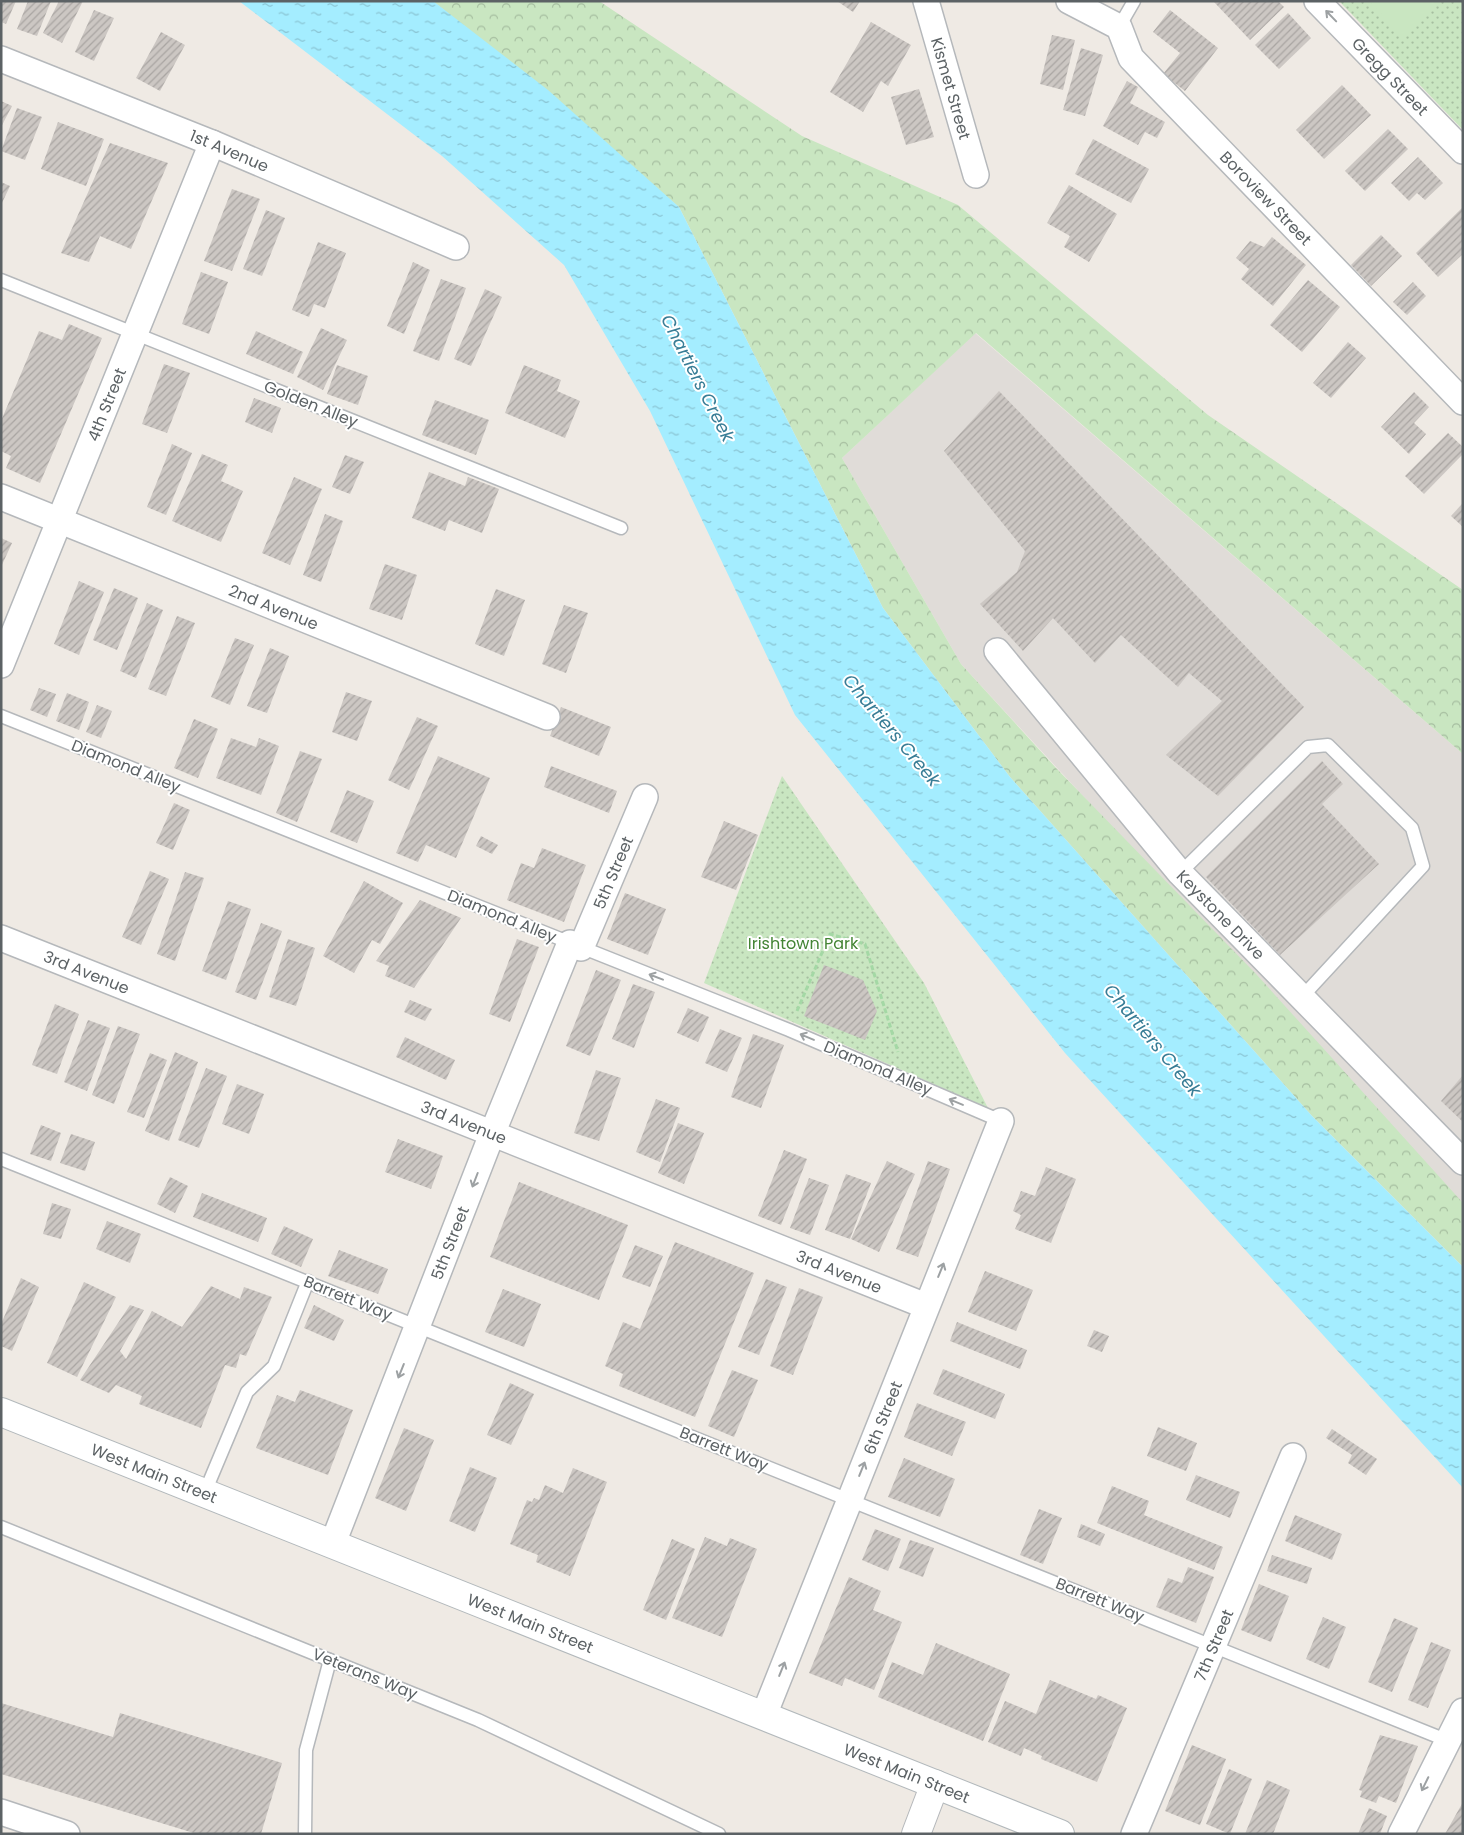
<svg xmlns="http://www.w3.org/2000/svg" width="1464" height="1835" font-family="Poppins,sans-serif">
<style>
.industrial{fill:#e0dcd8}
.grass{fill:url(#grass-dots)}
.forest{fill:url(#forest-crowns)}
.pitch{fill:#c9e6c1}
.water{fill:url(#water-ripples)}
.building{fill:url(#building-hatch)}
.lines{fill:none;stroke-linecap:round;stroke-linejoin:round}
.service-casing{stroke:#b5b8bb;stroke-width:15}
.minor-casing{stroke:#b5b8bb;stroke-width:28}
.tertiary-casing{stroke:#b5b8bb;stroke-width:30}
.secondary-casing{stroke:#b3b9bc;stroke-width:30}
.path{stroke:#a4d8a5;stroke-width:3;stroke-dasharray:5 2.5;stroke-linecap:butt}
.service{stroke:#fff;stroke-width:12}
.minor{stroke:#fff;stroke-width:25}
.tertiary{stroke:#fff;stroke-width:28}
.secondary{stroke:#fff;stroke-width:28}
.oneway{stroke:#9da1a3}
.labels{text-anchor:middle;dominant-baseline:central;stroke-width:4;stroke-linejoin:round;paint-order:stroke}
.street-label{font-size:16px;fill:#5c6265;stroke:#fff}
.park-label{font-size:16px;fill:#438434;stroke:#fff}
.water-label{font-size:18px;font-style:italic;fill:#387d96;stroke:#fff}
</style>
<defs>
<pattern id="grass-dots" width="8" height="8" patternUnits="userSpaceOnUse" patternTransform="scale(1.25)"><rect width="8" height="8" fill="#c9e6c1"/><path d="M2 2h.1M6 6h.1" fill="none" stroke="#a6bea0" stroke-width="1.8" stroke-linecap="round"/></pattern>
<pattern id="forest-crowns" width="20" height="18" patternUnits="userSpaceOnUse" patternTransform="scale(1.25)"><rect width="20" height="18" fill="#c9e6c1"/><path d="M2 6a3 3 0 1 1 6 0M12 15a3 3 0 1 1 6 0" fill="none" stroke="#a6bea0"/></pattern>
<pattern id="water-ripples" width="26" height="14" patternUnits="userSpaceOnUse" patternTransform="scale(1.25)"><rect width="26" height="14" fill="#a4edff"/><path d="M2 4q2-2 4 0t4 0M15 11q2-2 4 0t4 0" fill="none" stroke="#89c3d2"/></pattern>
<pattern id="building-hatch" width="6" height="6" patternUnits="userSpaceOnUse" patternTransform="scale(1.25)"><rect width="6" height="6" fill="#ccc7c3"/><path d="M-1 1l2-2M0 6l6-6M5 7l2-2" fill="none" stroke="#a9a5a2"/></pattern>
</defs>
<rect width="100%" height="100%" fill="#efeae4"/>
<polygon class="industrial" points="975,333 1463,754 1463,1207 961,664 842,458"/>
<g class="grass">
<polygon points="1339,1 1463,1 1463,130"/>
<polygon points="782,776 924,983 988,1108 704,983"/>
</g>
<polygon class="forest" points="433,1 599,1 802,136 958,205 1208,415 1463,590 1463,754 976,333 842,458 961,664 1057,769 1257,975 1463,1203 1463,1267 1312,1116 1010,777 883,608 679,207"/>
<polygon class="pitch" points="1369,1 1439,1 1402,36"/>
<polygon class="water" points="239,1 433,1 548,90 679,207 883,608 1010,777 1312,1116 1463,1267 1463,1488 1065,1053 795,715 650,411 564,265 442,156"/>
<g class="building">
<polygon points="1,1 16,1 6,24 1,22"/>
<polygon points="28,1 51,1 37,36 17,29"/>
<polygon points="59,1 83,1 62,43 43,33"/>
<polygon points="837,1 860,1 853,12"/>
<polygon points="1215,1 1278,1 1284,7 1250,40 1214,2"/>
<polygon points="94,10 114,18 94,61 75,52"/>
<polygon points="1170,10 1218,48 1185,91 1163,74 1180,53 1153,32"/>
<polygon points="1288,13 1311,38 1279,69 1255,45"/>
<polygon points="871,22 911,45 888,86 881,81 863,112 830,92"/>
<polygon points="161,32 185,45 160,91 136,78"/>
<polygon points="1052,35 1075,40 1063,90 1040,84"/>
<polygon points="1081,48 1103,55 1085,116 1063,110"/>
<polygon points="1127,81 1138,87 1130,103 1165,122 1157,138 1145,132 1138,145 1103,126"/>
<polygon points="1342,85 1371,115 1324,159 1296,130"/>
<polygon points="919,89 934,137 906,145 891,97"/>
<polygon points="1,101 12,106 1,127"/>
<polygon points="17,108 42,117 25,160 1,151"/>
<polygon points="58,122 104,139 86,186 41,169"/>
<polygon points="1388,129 1408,149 1365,191 1345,171"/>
<polygon points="1093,139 1149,169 1131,203 1075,174"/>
<polygon points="110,143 168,163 131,249 100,236 89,262 61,253"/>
<polygon points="1418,157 1443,183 1425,200 1417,193 1409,201 1391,183"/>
<polygon points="1,182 10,186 1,205"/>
<polygon points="1069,185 1117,214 1089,262 1064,247 1070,236 1047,223"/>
<polygon points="232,189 260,199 232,271 204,261"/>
<polygon points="1463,207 1463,254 1438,277 1416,253"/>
<polygon points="266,210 285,218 262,276 243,269"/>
<polygon points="1381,235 1402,256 1371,286 1351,265"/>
<polygon points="1272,237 1306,265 1273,306 1241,279 1249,269 1236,258 1250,241 1264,247"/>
<polygon points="318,242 346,253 325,308 314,304 309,317 292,310"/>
<polygon points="413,262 430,270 404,334 387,326"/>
<polygon points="201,272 228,282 209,334 182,324"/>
<polygon points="441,279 466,288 439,361 413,351"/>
<polygon points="1308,280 1340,307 1302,352 1270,325"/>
<polygon points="1413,282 1426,296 1407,315 1393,302"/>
<polygon points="485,289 502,297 471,366 454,359"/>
<polygon points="69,324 102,338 40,483 6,468 11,456 1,451 1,421 39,331 62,340"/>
<polygon points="321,328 347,340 323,390 297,377"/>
<polygon points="256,331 303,352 293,374 246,354"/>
<polygon points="1348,342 1366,358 1331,398 1313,383"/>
<polygon points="164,364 190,373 167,433 142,424"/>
<polygon points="337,365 368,376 358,405 327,394"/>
<polygon points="524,365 561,380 557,391 580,401 565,438 505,413"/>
<polygon points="999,391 1304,707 1218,796 1166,755 1222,701 1189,673 1178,687 1121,635 1095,663 1053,618 1023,651 980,604 1017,572 1025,551 944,451"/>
<polygon points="1414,392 1429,407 1414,423 1426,434 1409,454 1381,427"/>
<polygon points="254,398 281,408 272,433 245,422"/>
<polygon points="435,400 489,420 476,455 422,435"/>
<polygon points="1448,433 1463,447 1463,454 1424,494 1405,476"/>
<polygon points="172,444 192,453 166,515 147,507"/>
<polygon points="202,454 228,465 221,481 243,491 221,542 172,521"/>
<polygon points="345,455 364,462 350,494 332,487"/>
<polygon points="429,472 465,486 468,477 499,489 482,533 449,520 445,531 412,518"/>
<polygon points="294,477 322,489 290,565 262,553"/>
<polygon points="1463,503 1463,527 1451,516"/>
<polygon points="325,514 343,521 321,582 303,575"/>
<polygon points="1,538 12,543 1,567"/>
<polygon points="385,564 417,575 402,620 369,609"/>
<polygon points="79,581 104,592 79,655 54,644"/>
<polygon points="114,588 138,598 117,650 93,640"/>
<polygon points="496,589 525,600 504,656 475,644"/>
<polygon points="147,603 163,610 136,678 120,671"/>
<polygon points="564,605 588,613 566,673 542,664"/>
<polygon points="177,616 195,623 166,696 148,689"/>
<polygon points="235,638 254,645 230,705 211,697"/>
<polygon points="270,648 289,656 267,713 247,706"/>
<polygon points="39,688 56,694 47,717 30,710"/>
<polygon points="346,692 372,701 357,741 332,732"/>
<polygon points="67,693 89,702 79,730 56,721"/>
<polygon points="97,705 112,711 101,738 86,732"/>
<polygon points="561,707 611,727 599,756 550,736"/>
<polygon points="417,717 438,726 409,790 388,780"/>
<polygon points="194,719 218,729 198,778 174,768"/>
<polygon points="231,738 256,747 259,738 279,746 261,795 216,778"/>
<polygon points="300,751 322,759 297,822 276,813"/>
<polygon points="438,756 490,778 456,858 426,845 418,862 396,853"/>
<polygon points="1322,761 1343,784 1322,804 1379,864 1280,955 1206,877"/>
<polygon points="551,766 617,791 609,813 544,787"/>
<polygon points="347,790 374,801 357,843 330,832"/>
<polygon points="174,803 190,810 173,850 156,843"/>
<polygon points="724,821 758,835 736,890 701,877"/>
<polygon points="481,836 498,845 492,854 476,846"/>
<polygon points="542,848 586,865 564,922 507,900 521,863 534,868"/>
<polygon points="150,871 169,879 141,945 122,937"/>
<polygon points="185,872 204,878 175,961 157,954"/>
<polygon points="364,881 403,903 380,944 372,940 354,973 323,956"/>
<polygon points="625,893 666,909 648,955 607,939"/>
<polygon points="420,900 461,918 414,988 385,976 389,966 376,961"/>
<polygon points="228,901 251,909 226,980 202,971"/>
<polygon points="261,923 282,931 256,1000 235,992"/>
<polygon points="288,939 315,948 296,1006 269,997"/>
<polygon points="517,939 539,947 510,1022 489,1014"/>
<polygon points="824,965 863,980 877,1011 865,1040 804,1016"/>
<polygon points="596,970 621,980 590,1056 566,1046"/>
<polygon points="633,984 655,992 634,1048 612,1039"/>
<polygon points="410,1000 432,1009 425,1021 404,1012"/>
<polygon points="55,1004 79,1014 57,1074 32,1065"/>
<polygon points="688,1008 709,1017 698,1042 677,1033"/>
<polygon points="88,1020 110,1028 87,1091 64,1082"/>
<polygon points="118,1026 140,1034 114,1104 92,1095"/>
<polygon points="720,1029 742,1038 727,1072 705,1063"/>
<polygon points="753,1034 784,1045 761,1108 731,1097"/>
<polygon points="405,1037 455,1060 446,1080 396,1057"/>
<polygon points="175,1052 198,1062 169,1141 145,1131"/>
<polygon points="150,1053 167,1060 144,1118 127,1112"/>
<polygon points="206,1068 227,1076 199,1148 178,1140"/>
<polygon points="596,1070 621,1078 599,1141 574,1133"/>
<polygon points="1463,1075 1463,1122 1441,1101"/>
<polygon points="237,1084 264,1094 249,1134 222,1124"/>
<polygon points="656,1099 680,1108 660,1162 636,1152"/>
<polygon points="678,1123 704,1133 684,1184 658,1173"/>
<polygon points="41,1125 61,1133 51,1161 30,1154"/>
<polygon points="71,1134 95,1142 85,1171 60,1163"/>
<polygon points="398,1139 443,1156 431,1189 385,1172"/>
<polygon points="784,1150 807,1159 781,1225 758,1216"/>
<polygon points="887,1161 915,1174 879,1252 851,1239"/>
<polygon points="928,1161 950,1169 918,1257 896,1249"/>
<polygon points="1046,1167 1076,1179 1051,1243 1015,1229 1021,1215 1013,1211 1021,1191 1035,1196"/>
<polygon points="846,1174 871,1183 850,1239 825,1230"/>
<polygon points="170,1177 188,1186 175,1213 157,1204"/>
<polygon points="809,1178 829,1185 810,1235 790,1228"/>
<polygon points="519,1182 628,1225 599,1300 490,1257"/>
<polygon points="202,1193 267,1218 258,1242 193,1217"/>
<polygon points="52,1203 71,1209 61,1239 43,1234"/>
<polygon points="107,1221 141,1234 130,1263 96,1249"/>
<polygon points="284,1226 313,1239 301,1267 271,1254"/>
<polygon points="675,1242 754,1273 695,1417 619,1386 623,1374 605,1366 623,1322 640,1329"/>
<polygon points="635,1245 663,1256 650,1287 622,1277"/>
<polygon points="339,1250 388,1269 378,1294 328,1276"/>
<polygon points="985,1271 1033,1290 1016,1331 968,1312"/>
<polygon points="21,1278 39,1287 12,1351 1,1346 1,1324"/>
<polygon points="766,1279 787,1287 759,1355 738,1347"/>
<polygon points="84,1282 116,1297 77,1377 47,1363"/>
<polygon points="211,1286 240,1299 244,1287 272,1297 246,1356 240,1354 236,1368 225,1365 201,1428 139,1404 142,1396 116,1385 109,1393 80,1380 130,1305 144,1310 120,1351 126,1359 152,1311 182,1327"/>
<polygon points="799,1288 823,1297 793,1375 770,1366"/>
<polygon points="503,1289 541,1304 524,1347 485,1332"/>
<polygon points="314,1305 344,1320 334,1341 304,1328"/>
<polygon points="957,1322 1027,1350 1020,1369 950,1341"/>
<polygon points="1094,1330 1109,1336 1102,1352 1087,1346"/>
<polygon points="943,1369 1005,1394 995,1419 933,1394"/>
<polygon points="732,1370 758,1380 734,1437 708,1426"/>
<polygon points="510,1383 534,1394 511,1445 487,1435"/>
<polygon points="300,1390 353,1410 328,1475 256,1448 277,1395 295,1402"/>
<polygon points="917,1403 966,1422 952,1456 904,1437"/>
<polygon points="1158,1427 1197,1443 1186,1471 1147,1456"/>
<polygon points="404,1428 434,1440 406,1511 375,1498"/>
<polygon points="1332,1429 1377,1459 1366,1475 1348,1463 1352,1455 1326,1438"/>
<polygon points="904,1458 955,1479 940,1517 888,1497"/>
<polygon points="470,1467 497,1478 475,1532 449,1521"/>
<polygon points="573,1468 607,1482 570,1576 536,1562 538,1555 510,1544 527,1500 532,1502 534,1498 539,1500 545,1485 563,1493"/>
<polygon points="1196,1475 1240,1492 1230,1518 1186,1500"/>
<polygon points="1112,1486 1149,1501 1144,1515 1223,1547 1214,1570 1097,1523"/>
<polygon points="1039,1509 1062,1518 1043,1564 1020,1555"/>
<polygon points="1295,1515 1342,1534 1332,1560 1285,1541"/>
<polygon points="1081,1524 1105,1534 1100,1546 1077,1537"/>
<polygon points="875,1529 901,1539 888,1571 862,1560"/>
<polygon points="705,1537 727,1546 730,1538 757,1549 722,1637 672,1618"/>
<polygon points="672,1539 695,1549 666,1620 643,1610"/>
<polygon points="910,1540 934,1548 923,1577 899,1568"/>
<polygon points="1272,1555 1312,1568 1307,1584 1267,1571"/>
<polygon points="1188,1567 1214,1577 1196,1623 1156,1607 1168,1578 1182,1583"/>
<polygon points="849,1577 881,1591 873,1610 902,1622 874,1690 845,1678 842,1686 809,1673"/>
<polygon points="1259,1584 1289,1596 1271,1642 1241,1630"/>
<polygon points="1323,1617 1346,1627 1329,1669 1306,1659"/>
<polygon points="1394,1618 1418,1628 1392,1692 1368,1682"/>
<polygon points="1431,1642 1451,1650 1428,1708 1408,1700"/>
<polygon points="936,1643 1010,1674 983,1741 878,1697 892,1662 923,1675"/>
<polygon points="1050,1680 1096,1699 1098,1695 1127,1708 1097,1782 1041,1759 1042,1756 1024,1748 1021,1756 988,1742 1005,1701 1036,1714"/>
<polygon points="1,1703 113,1737 120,1713 282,1763 261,1834 197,1834 1,1774"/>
<polygon points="1380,1735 1418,1746 1396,1803 1379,1796 1376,1803 1360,1797 1362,1791 1359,1790"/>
<polygon points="1192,1745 1226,1759 1200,1825 1165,1811"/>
<polygon points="1229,1769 1252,1779 1230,1834 1206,1824"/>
<polygon points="1267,1780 1290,1790 1273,1834 1245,1834"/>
<polygon points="1463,1802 1463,1834 1445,1834"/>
<polygon points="1369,1808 1387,1816 1380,1834 1358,1834"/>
</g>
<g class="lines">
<g class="service-casing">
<g id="service">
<polyline points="1119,27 1134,1"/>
<polyline points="1,280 621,528"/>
<polyline points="1,716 789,1030 1001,1121"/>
<polyline points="1180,873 1308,747 1328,745 1412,828 1423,866 1302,997"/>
<polyline points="1,1159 1446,1740"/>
<polyline points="205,1492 247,1392 274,1366 308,1281"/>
<polyline points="1,1527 478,1720 719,1834"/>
<polyline points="305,1834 306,1750 330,1660"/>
</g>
</g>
<g class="minor-casing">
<g id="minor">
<path id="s1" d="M926,1L976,175"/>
<path id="s2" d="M1069,1L1119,27L1131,58L1463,402"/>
<path id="s3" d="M1317,1L1463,151"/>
<path id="s4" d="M1,59L212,143L456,247"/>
<path id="s5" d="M1,497L547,717"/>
<path id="s6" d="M997,651L1180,873L1463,1162"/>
<path id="s7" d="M1,665L212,143"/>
<path id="s8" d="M1,938L926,1306"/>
<path id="s9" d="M581,948L645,797"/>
<path id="s10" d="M333,1543L492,1134L570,943"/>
<path id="s11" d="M764,1715L1001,1121"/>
<polyline points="1,1812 67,1834"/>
<path id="s12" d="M1134,1834L1293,1456"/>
<polyline points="1401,1834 1463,1711"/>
</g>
</g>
<g class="tertiary-casing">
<polyline id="tertiary" points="916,1834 935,1784"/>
</g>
<g class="secondary-casing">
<g id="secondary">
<path id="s13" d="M1,1412L1060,1834"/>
</g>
</g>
<polyline class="path" points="797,1011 830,934 865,944 898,1052"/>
<use href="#service" class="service"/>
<use href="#minor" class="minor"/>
<use href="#tertiary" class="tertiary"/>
<use href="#secondary" class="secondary"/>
</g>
<defs><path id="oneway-shaft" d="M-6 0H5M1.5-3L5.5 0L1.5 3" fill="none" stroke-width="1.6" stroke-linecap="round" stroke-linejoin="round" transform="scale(1.25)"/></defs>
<g class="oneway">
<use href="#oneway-shaft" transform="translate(1331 16) rotate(-134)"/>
<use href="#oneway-shaft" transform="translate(656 977) rotate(-159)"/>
<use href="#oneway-shaft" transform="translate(807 1037) rotate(-157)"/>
<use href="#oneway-shaft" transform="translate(956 1102) rotate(-157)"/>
<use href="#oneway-shaft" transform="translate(475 1180) rotate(111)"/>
<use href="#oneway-shaft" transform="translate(941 1270) rotate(-68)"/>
<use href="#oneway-shaft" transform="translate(401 1371) rotate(112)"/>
<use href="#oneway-shaft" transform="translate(862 1469) rotate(-68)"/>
<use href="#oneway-shaft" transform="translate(782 1669) rotate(-68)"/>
<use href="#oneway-shaft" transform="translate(1425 1784) rotate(116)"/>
</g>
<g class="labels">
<g class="street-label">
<text stroke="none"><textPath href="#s3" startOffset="105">Gregg Street</textPath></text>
<text stroke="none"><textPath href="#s1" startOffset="91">Kismet Street</textPath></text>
<text stroke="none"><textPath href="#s4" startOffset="246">1st Avenue</textPath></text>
<text stroke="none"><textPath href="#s2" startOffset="284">Boroview Street</textPath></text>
<text stroke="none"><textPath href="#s7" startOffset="281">4th Street</textPath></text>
<text transform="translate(311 404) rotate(22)">Golden Alley</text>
<text stroke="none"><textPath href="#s5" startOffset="294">2nd Avenue</textPath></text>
<text transform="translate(126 766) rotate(22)">Diamond Alley</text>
<text stroke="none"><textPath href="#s9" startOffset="82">5th Street</textPath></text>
<text stroke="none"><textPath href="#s6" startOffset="346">Keystone Drive</textPath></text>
<text transform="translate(502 916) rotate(22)">Diamond Alley</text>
<text stroke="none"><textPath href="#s8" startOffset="92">3rd Avenue</textPath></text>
<text transform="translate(878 1068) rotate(23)">Diamond Alley</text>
<text stroke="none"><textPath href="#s8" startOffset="498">3rd Avenue</textPath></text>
<text stroke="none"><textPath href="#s10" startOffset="322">5th Street</textPath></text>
<text stroke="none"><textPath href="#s8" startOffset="902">3rd Avenue</textPath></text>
<text transform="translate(348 1298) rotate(22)">Barrett Way</text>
<text stroke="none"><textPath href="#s11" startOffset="320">6th Street</textPath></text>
<text transform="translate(724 1449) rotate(22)">Barrett Way</text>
<text stroke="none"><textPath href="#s13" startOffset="165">West Main Street</textPath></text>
<text transform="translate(1100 1600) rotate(22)">Barrett Way</text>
<text stroke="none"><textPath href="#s13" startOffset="570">West Main Street</textPath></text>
<text stroke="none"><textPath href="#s12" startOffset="205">7th Street</textPath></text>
<text transform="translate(365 1674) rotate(22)">Veterans Way</text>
<text stroke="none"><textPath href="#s13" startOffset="975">West Main Street</textPath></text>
</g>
<g class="park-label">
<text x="803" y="943">Irishtown Park</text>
</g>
<g class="water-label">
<text transform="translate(698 378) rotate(63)">Chartiers Creek</text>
<text transform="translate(892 730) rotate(50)">Chartiers Creek</text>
<text transform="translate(1153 1040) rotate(50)">Chartiers Creek</text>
</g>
</g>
<rect width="1464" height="1835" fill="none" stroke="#5c6265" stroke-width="5"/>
</svg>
